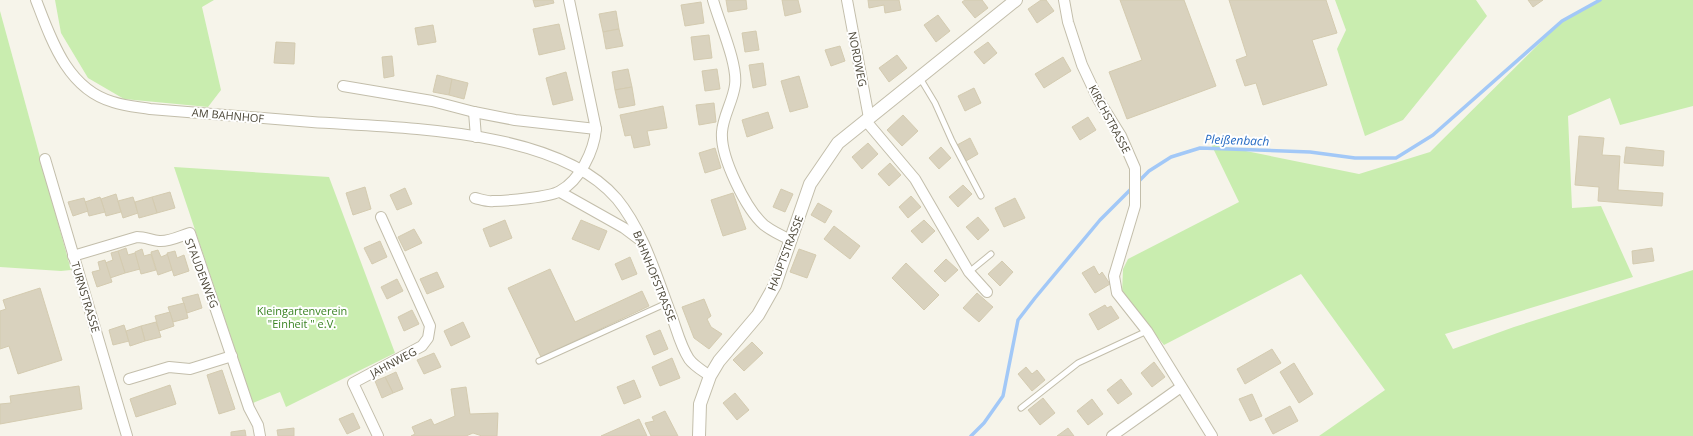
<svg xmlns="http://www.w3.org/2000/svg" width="1693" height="436" font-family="'Open Sans',sans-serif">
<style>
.green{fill:#c9edaf}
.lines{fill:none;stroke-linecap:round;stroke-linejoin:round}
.stream{stroke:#a2c8f7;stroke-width:3.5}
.building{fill:#d9d2be;stroke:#d4cbb0}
.service-casing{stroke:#c3beab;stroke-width:7}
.minor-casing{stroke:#c3beab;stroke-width:12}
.tertiary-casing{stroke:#c3beab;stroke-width:14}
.service{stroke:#fff;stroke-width:5}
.minor{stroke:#fff;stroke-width:10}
.tertiary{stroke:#fff;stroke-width:12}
.labels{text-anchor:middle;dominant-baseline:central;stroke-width:4;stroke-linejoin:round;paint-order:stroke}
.street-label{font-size:11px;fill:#4b4637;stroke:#fff}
.park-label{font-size:11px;fill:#3a8323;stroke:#fff}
.water-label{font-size:12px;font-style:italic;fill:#256ac2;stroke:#fff}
</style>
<rect width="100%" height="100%" fill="#f6f4ea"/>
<g class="green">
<polygon points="55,0 214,0 202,7 221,90 208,107 124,99 88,78 61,33"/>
<polygon points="1335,0 1476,0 1487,16 1403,120 1365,136 1337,49 1346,30"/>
<polygon points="1600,0 1693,0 1693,106 1620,125 1610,98 1568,116 1572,208 1601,206 1633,277 1445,334 1453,349 1514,327 1693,270 1693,436 1319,436 1385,390 1301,274 1164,345 1122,294 1123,269 1128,259 1239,202 1211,144 1359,174 1430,152 1562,21"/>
<polygon points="0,11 71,270 61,271 0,267"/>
<polygon points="174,167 329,177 395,353 286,407 280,392 253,403"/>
</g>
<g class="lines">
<g class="stream">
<polyline points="1138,182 1149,171 1171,157 1200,148 1310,152 1355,158 1396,158 1433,135 1562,21 1600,0"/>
<polyline points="971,436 984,423 1003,396 1018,320 1035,298 1100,220 1132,188"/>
</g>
</g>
<g class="building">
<polygon points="533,0 553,0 554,3 535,7"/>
<polygon points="726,0 746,0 747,9 728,12"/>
<polygon points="782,0 798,0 801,12 785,16"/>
<polygon points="868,0 899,0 901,10 885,13 884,5 869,8"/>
<polygon points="965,0 982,0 988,8 975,18 962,2"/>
<polygon points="1041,0 1046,0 1054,11 1037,23 1028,9"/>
<polygon points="1120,0 1184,0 1216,86 1127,119 1109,72 1142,60"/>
<polygon points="1229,0 1326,0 1337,33 1312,40 1327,85 1263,105 1256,83 1245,86 1236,60 1247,56"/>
<polygon points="1528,0 1543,0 1533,7"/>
<polygon points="701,2 704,23 685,26 681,5"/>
<polygon points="616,11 619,29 603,32 599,14"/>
<polygon points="938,15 950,31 936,42 924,25"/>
<polygon points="559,24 565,49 539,55 533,29"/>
<polygon points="433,25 436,42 418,45 415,28"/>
<polygon points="619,29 623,46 606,49 603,32"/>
<polygon points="756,31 759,50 745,52 742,33"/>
<polygon points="709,35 712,58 694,60 691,37"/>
<polygon points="276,42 295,43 294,64 274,63"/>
<polygon points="988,42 997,53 984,64 974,52"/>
<polygon points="840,46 845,61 831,66 825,50"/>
<polygon points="897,55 907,68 889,82 879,68"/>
<polygon points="392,56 394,76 384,78 382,57"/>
<polygon points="1063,57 1071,71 1044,88 1035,74"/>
<polygon points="763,63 766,85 753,88 749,65"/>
<polygon points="628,69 632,87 615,90 612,72"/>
<polygon points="717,69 720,89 705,91 702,71"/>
<polygon points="566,72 573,100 553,105 546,78"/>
<polygon points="437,75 452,79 449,95 433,92"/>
<polygon points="799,76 808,107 790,112 781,81"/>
<polygon points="452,79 468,83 464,99 449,95"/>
<polygon points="632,87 635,105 619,108 615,90"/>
<polygon points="974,88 981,103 965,111 958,96"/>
<polygon points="714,103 716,122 699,125 696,105"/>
<polygon points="663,106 667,128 647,131 650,145 634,148 631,135 625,136 620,115"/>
<polygon points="768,112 773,128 747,137 742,120"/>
<polygon points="903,115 918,131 902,146 887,130"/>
<polygon points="1088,117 1096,130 1080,140 1072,127"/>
<polygon points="1579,136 1604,138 1602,155 1620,156 1618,190 1663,193 1662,206 1598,201 1599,187 1575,185"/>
<polygon points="970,138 978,154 966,161 957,145"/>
<polygon points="868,143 878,154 862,169 852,157"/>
<polygon points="941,147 951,158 939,169 929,158"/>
<polygon points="1626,147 1664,151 1663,166 1624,163"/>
<polygon points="715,148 721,168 705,173 699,153"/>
<polygon points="890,163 901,175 889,186 878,174"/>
<polygon points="963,185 972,194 958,207 949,197"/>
<polygon points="365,187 371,209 353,215 346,193"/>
<polygon points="405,188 412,204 397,210 390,195"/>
<polygon points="781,189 793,194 785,212 773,207"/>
<polygon points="170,192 175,208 157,213 152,197"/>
<polygon points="733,193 746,229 723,236 711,200"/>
<polygon points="116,194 121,212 106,216 101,199"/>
<polygon points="911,196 921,207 908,218 899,207"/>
<polygon points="100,197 105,212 89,216 85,202"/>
<polygon points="133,197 138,213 123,218 118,201"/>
<polygon points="152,197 157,213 139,218 135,202"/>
<polygon points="84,198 88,211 73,216 68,202"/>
<polygon points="1015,198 1025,218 1004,227 995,208"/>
<polygon points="818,203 832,211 825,223 811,215"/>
<polygon points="978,217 989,230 978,240 966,227"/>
<polygon points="505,220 512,238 490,247 483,229"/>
<polygon points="581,220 607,231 599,250 572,239"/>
<polygon points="924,220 935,231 922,243 911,231"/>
<polygon points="834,226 860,246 850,259 824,239"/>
<polygon points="414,229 422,243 405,251 398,237"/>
<polygon points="380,241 387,257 372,264 364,248"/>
<polygon points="126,248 128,255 135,253 140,269 125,273 118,251"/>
<polygon points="1652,248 1654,261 1633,264 1632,251"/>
<polygon points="142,249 144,256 151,254 156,270 141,274 135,252"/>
<polygon points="799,249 816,255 807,278 790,272"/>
<polygon points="158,250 161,257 168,254 172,270 158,275 151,252"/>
<polygon points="118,251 125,273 110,278 105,263 113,260 111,253"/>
<polygon points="175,251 177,258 184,255 189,271 174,276 167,253"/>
<polygon points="630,257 637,274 622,280 615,264"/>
<polygon points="946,259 958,270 945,282 934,271"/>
<polygon points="105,260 112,282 97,287 92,272 100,270 98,262"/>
<polygon points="1002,261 1013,272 1000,286 988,274"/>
<polygon points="906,263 939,295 924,310 892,278"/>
<polygon points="1094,266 1099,275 1102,272 1110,284 1095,293 1082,273"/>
<polygon points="550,269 575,322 642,291 649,306 541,357 508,288"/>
<polygon points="437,272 444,287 427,294 420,279"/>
<polygon points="397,279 403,291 387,299 381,287"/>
<polygon points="40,288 62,360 18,374 9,346 0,349 0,311 6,309 3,300"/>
<polygon points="977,293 993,307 979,322 963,308"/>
<polygon points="198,294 202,308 187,313 182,298"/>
<polygon points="704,299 711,316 707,319 711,327 722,334 709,349 694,338 682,307"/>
<polygon points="184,303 188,318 173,322 168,307"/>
<polygon points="1105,305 1107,308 1111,306 1119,318 1098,330 1089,314"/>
<polygon points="412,310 419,324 404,331 398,317"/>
<polygon points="170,312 174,326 159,331 155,316"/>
<polygon points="156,322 161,337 145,341 141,326"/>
<polygon points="463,322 470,337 451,346 444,331"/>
<polygon points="124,325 129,341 113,345 109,330"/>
<polygon points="141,326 145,341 130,346 126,331"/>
<polygon points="660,330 668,349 654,355 646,336"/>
<polygon points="752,342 763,353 744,371 733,360"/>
<polygon points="1272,349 1281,363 1245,384 1237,369"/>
<polygon points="434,353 441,367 424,374 417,360"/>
<polygon points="672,358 680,378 660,386 652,367"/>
<polygon points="1154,362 1165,377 1152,387 1141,373"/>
<polygon points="1294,363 1313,394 1299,403 1280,372"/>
<polygon points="1026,367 1032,374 1037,370 1045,380 1032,391 1018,374"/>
<polygon points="222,370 235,409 219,414 207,375"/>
<polygon points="396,372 403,389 393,393 385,377"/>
<polygon points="385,377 393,393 382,398 375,381"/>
<polygon points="1121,379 1132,394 1118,404 1107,390"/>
<polygon points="634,380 641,397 624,404 617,387"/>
<polygon points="170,385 176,404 136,417 130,399"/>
<polygon points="79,386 82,409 0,424 0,404 11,403 10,396"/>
<polygon points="466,387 470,414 498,413 497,436 482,436 473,433 466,436 411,436 415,434 412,427 431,419 434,425 455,416 451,389"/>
<polygon points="735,393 749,410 737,420 723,403"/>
<polygon points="1252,394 1262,416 1250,421 1239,399"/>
<polygon points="1043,398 1055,413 1040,425 1028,410"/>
<polygon points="1092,399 1103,414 1088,425 1077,411"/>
<polygon points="1290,406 1298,421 1273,434 1265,419"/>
<polygon points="665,411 678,436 651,436 645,423 654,421 652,417"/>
<polygon points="353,413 360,428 347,434 339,419"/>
<polygon points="639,419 647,436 601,436"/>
<polygon points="294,428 294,436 278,436 277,430"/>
<polygon points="1068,428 1074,436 1057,436"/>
<polygon points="245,430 246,436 231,436 231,432"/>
</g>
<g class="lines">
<g class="service-casing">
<g id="service">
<polyline points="920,78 935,103 952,141 981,196"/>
<polyline points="969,272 991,254"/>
<polyline points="539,361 667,303"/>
<polyline points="1021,408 1078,363 1147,331"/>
</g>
</g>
<g class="minor-casing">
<g id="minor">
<path d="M36,0C51,39 67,89 113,102C125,106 138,107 150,109C204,113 258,118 312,122C399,128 557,128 617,199C644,232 657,278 672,317C677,331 681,347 689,359C694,366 703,371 710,376"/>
<path d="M713,0C719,22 738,64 735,85C733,101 723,116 722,132C720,157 746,209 764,225C772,231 782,236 791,240"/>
<polyline points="847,0 869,118"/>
<polyline points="1064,0 1068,22 1082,65 1098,99 1121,136 1135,168 1135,206 1114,276 1117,293 1147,331 1212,436"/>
<polyline points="343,86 432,101 474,112 515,120 596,129"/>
<polyline points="474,112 476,137"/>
<polyline points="866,121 915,179 969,272 987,292"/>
<polyline points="45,159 127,436"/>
<polyline points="560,192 624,228 640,240"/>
<path d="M475,198C480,199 487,202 493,201C506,201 551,197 560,191C580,180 594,151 596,129L569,0"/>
<path d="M73,256L137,237C145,237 151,240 159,241C169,242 180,236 190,233L249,408L258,425L260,436"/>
<polyline points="129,379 169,367 190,369 232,356"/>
<polyline points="378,436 353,383 422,346 428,338 430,326 381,217"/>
<polyline points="1112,436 1181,387"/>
</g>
</g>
<g class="tertiary-casing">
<polyline id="tertiary" points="699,436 700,404 710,376 719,361 758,315 775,285 810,184 838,143 1016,0"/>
</g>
<use href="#service" class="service"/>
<use href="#minor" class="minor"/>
<use href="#tertiary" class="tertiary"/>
</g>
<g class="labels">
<g class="street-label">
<text transform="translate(858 59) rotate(79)">NORDWEG</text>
<text transform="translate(228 115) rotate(5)">AM BAHNHOF</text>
<text transform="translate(1110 119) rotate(62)">KIRCHSTRASSE</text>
<text transform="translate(785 253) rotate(-69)">HAUPTSTRASSE</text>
<text transform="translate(202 273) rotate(69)">STAUDENWEG</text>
<text transform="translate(655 276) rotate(68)">BAHNHOFSTRASSE</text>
<text transform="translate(86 297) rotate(73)">TURNSTRASSE</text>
<text transform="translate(393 362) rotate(-28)">JAHNWEG</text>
</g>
<g class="park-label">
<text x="302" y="310">Kleingartenverein<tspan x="302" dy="13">"Einheit " e.V.</tspan></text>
</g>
<g class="water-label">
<text transform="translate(1237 140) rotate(2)">Pleißenbach</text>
</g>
</g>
</svg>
